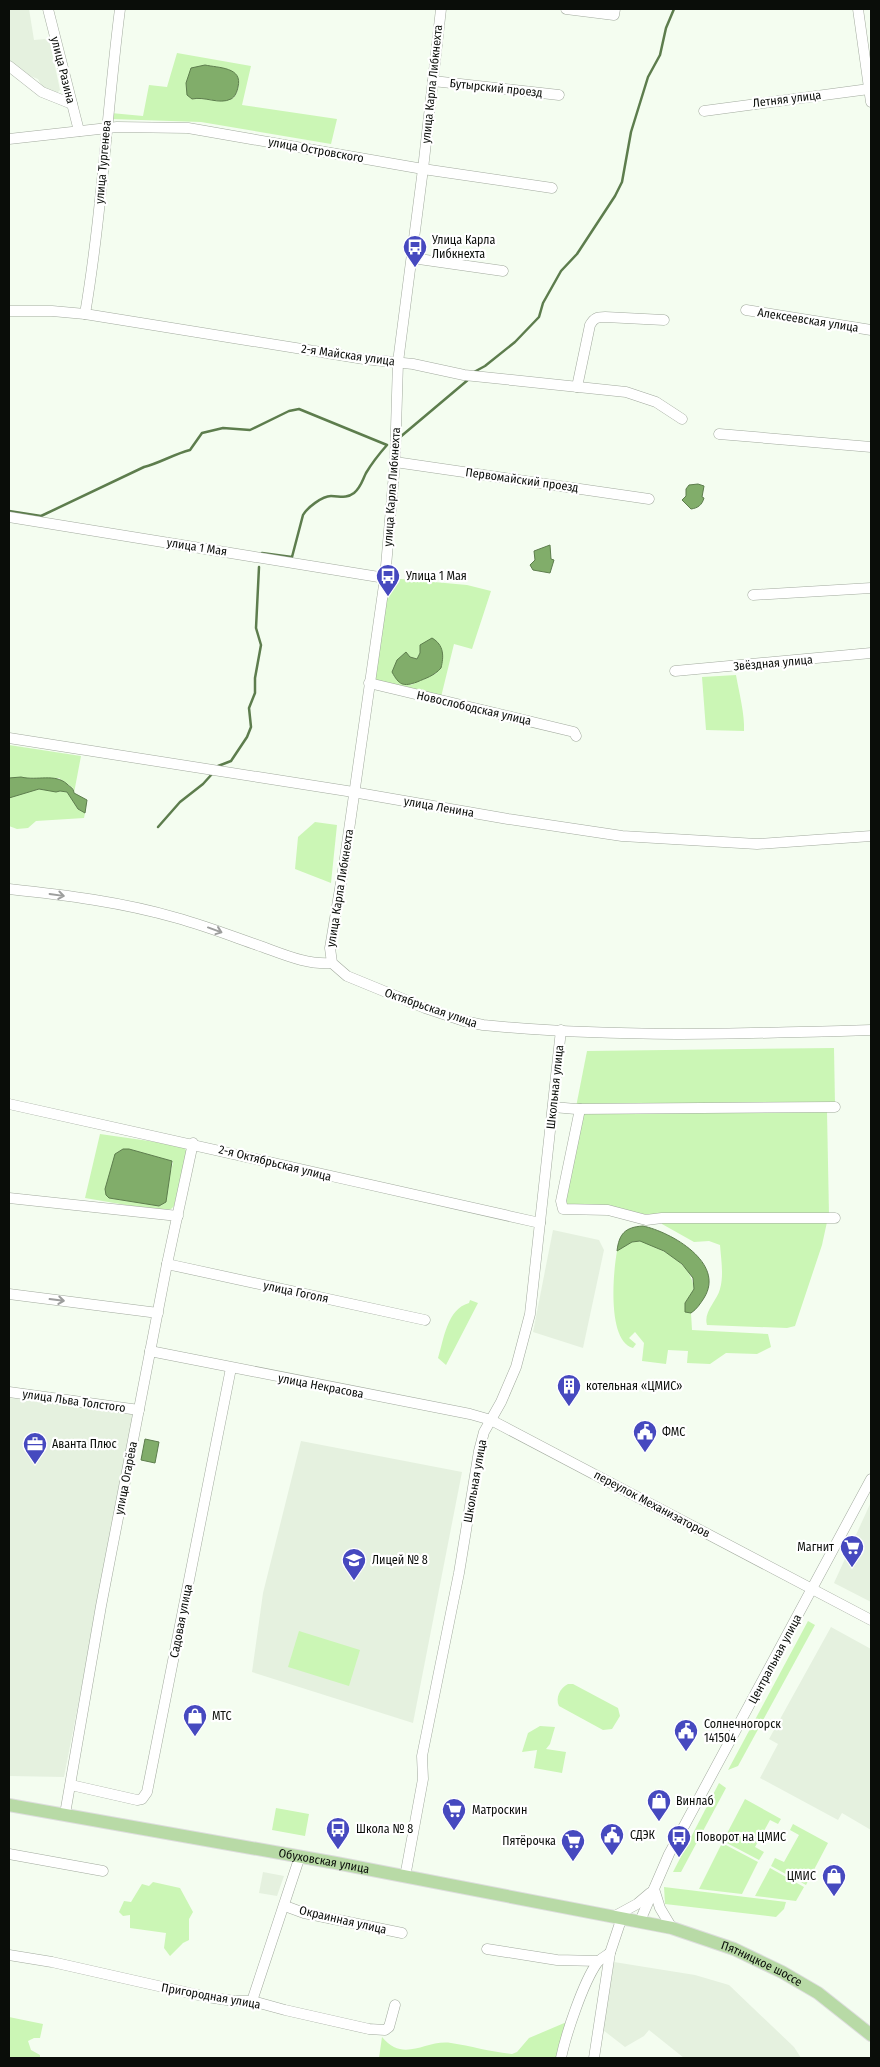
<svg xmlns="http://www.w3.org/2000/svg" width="880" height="2067" font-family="'Fira Sans Condensed',sans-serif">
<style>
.built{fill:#e5f1df}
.green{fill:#cbf6b5;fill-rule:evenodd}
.water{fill:#81ad6a;stroke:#5d7d4d}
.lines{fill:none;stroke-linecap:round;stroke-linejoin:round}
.stream{stroke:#5d7d4d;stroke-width:2.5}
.minor-casing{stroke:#a2aa9e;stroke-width:11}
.major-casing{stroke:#ddd;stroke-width:14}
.minor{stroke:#fff;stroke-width:10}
.major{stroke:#b8daa6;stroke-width:12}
.oneway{stroke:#9d9e9d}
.labels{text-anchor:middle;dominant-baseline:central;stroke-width:4.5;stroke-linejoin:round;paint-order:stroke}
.street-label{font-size:12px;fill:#0a0d09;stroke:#fff}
.poi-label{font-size:12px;fill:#0a0d09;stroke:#fff;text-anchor:start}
</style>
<rect width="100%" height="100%" fill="#f4fdf0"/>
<g class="built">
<polygon points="9,9 29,9 34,40 45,39 50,43 60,90 58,92 54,93 42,87 38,79 28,75 9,61"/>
<polygon points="553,1230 599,1240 604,1250 583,1348 533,1332"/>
<polygon points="9,1398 135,1413 64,1777 9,1776"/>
<polygon points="301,1441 462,1472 413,1723 252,1672 263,1593"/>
<polygon points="871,1502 871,1602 834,1583"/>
<polygon points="831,1627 871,1649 871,1830 842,1813 838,1820 760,1778 778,1744 769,1739"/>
<polygon points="263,1872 284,1876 277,1896 259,1893"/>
<polygon points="614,1962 695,1975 729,1985 794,2047 801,2058 684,2058 649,2030 644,2036 625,2047 603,2030"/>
</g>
<g class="green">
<path d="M177,53L251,66L242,105L337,119L331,144L201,122L111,119V113L143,116L149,85L167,87ZM239,85C238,88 237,94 235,96C228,105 209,99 200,97Z"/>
<path d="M390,578L467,585L491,591L472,649L454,644L441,697L374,680ZM406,652L410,657L417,659L420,653L437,673C428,678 419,680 411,685L397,660Z"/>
<path d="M736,675C739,692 745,715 744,731L706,730L702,677Z"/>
<polygon points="9,745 81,756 74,793 73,788 59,778 9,778"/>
<polygon points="39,789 67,792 78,809 85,813 84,818 36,821 28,828 17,829 9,826 9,797"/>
<polygon points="315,822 337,825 331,883 295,869 298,837"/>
<polygon points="834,1048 835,1105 576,1107 587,1051"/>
<polygon points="827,1111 829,1215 642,1214 564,1205 582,1112"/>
<path d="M100,1134L184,1146L187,1153L174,1206L171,1209L161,1211L85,1198ZM123,1149H129L172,1161L173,1163L162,1205L159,1206L109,1198L118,1152Z"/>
<path d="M662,1221L827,1222L822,1245L795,1326L787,1328L707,1325C703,1312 717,1301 720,1289C724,1275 721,1259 720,1245L709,1241L694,1242L662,1224Z"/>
<path d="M641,1241C663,1250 691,1262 694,1289L685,1303V1312L691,1313L692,1330L768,1334L771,1347L757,1354L726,1353L710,1364L687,1363L688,1351L668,1350L666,1364L642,1361L644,1343L635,1332L629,1338L636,1344L633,1348C607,1341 613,1273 617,1251L632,1242Z"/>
<path d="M470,1300L478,1303L446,1365L438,1358C444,1339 447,1309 469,1303Z"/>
<polygon points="808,1621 815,1625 738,1766 728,1770"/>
<polygon points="299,1631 360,1650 349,1686 288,1667"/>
<path d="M568,1684H573L618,1708L620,1716L612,1729L603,1730L559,1706C555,1698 560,1688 568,1684Z"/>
<polygon points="540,1726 555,1727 550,1744 546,1749 566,1752 562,1773 534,1768 537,1750 522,1752 528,1733"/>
<polygon points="719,1783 726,1788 681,1872 673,1872"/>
<polygon points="745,1799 781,1819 778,1824 770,1820 755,1847 764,1852 759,1860 723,1841"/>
<polygon points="276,1808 309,1814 305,1836 272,1830"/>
<polygon points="793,1824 828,1843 806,1885 771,1866 775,1858 784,1862 799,1835 790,1830"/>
<polygon points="722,1843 758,1862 742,1894 699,1889"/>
<polygon points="770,1868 804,1887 796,1901 755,1896"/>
<polygon points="153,1882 180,1888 193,1912 189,1919 189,1940 183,1943 170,1956 164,1948 166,1933 130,1928 130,1915 123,1916 119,1912 124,1901 131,1902 142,1884 149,1886"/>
<polygon points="664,1887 786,1902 784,1909 776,1917 665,1904"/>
<polygon points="9,2017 43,2024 40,2038 34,2038 28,2041 31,2050 40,2055 40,2058 9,2058"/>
<path d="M569,2021L558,2058H379L382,2037C404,2064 426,2039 451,2043C471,2046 491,2052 512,2054L517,2052L529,2038Z"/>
</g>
<g class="water">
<path d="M205,65C219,68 243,67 238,87C237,92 235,97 231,99C219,105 205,96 192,99L187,95L186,83L191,68Z"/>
<path d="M698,484L704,486L702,497L704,498C702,505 698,508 691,509L682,500L686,496V489L689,485Z"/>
<polygon points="550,545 551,559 554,560 550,573 533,570 530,565 535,560 534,551"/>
<path d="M432,638C444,645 444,656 441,668C434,676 426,678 417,682C403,687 399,685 392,672L397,660L406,652L410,657L417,659L420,653V645Z"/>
<path d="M21,777C37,781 55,773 67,784C71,788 73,787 74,793L87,800L85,813L78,809L67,792L60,791L56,792L39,789L9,798V778Z"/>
<polygon points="123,1149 129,1149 172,1161 166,1202 159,1206 109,1198 106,1195 105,1189 115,1154"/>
<path d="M643,1226C671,1232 726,1263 704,1298C700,1304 697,1309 691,1313L685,1312V1303L694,1289L693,1278L682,1264L664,1251L640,1241L632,1242L617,1251C619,1234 625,1227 643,1226Z"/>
<polygon points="145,1439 159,1442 155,1463 141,1460"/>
</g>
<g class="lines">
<g class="stream">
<polyline points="474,372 485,366 515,342 539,317 543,303 561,271 577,254 615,196 622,182 631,132 648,77 660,55 666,28 674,9"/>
<polyline points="399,438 469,379"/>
<path d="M9,511L41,516L144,467C160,463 174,454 190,450L202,433L223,428L250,430L289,411L299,409L387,445C379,454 372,463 366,473C362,481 361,487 354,493C346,499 340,496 331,496C322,496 307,508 303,515L292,557L262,553"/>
<polyline points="218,766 231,761 247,737 251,727 249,708 255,693 255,678 261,645 256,628 259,567"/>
<polyline points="158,827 180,802 203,784 212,774"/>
</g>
<g class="minor-casing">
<g id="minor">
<polyline points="48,9 79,131"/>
<path d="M441,9L423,169L398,362L395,462L385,578L344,865L330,948L332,963L347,976L425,1008L464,1021L483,1025C611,1038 742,1034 871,1030"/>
<polyline points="566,9 614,15 615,9"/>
<polyline points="858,9 871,102"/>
<polyline points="9,66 42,92 72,104"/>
<polyline points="433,81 559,95"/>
<polyline points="704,111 869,89"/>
<polyline points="9,139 117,127 188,128 423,169 552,188"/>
<polyline points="412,258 503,271"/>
<polyline points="746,310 871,330"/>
<polyline points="9,311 52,311 85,314 364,359 413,364 464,375 626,392 656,402 682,419"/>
<path d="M85,314C102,213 107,110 120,9"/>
<path d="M577,387L590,325C594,318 597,317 605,317L664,320"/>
<polyline points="719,434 871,447"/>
<polyline points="395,462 649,499"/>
<polyline points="9,517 385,578"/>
<polyline points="753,595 871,588"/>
<polyline points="675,671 871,653"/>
<polyline points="369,683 574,732 576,736"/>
<polyline points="9,738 347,791 508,819 622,836 757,844 871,836"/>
<path d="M9,889C65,895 122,902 177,918C206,926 234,937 263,947C285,955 308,965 332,963"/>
<path d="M9,1104C186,1142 363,1184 540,1223"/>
<polyline points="553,1107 576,1109 835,1107"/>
<polyline points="580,1109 561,1201 563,1209 608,1210 646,1220 662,1218 835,1218"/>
<polyline points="9,1198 178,1216"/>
<polyline points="167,1264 425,1320"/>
<polyline points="9,1294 158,1313"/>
<polyline points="150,1351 470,1414 491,1420 871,1620"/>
<polyline points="9,1392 139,1410"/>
<polyline points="71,1785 137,1800 142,1799 147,1792 231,1368"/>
<polyline points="65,1814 101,1606 167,1264 193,1143"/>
<polyline points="9,1854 103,1871"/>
<polyline points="405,1877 423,1779 422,1756 459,1573 479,1451 484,1432 501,1402 516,1367 530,1314 561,1030"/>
<polyline points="654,1889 660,1908 672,1928"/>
<polyline points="285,1906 304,1913 402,1933"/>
<polyline points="615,1916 637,1904 650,1893"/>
<polyline points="640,1921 669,1854 871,1479"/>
<polyline points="487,1949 557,1960 598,1961"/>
<polyline points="9,1955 52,1962 207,1997 234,2001 252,2001 285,2010 369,2029 385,2030 389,2027 395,2005"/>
<polyline points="252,2001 300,1856"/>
<path d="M561,2058C566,2034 583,1983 597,1963C600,1959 606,1956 610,1953"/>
<polyline points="594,2058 610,1953 622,1917"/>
</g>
</g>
<g class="major-casing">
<g id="major">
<path id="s1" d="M9,1805L336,1863L672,1928L734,1949L782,1972L818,1993L871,2035"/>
</g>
</g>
<use href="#minor" class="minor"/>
<use href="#major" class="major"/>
</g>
<defs><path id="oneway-shaft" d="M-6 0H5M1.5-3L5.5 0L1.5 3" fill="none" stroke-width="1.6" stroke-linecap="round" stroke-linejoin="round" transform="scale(1.25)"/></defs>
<g class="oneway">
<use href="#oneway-shaft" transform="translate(57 895) rotate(8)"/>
<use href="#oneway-shaft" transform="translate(215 930) rotate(20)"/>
<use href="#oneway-shaft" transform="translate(57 1300) rotate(7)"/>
</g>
<defs>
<g id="bus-pin" transform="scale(1.25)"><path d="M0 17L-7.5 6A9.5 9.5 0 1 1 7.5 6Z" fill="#4649bf" stroke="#fff"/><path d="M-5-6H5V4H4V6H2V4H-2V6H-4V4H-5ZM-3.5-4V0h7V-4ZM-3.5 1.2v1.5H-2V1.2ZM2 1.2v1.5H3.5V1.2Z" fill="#fff"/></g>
<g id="building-pin" transform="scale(1.25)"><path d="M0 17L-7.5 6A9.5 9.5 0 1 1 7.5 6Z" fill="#4649bf" stroke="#fff"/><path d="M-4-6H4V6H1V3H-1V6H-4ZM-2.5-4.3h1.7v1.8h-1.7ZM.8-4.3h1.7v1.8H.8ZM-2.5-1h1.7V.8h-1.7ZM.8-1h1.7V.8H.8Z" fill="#fff"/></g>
<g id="civic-pin" transform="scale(1.25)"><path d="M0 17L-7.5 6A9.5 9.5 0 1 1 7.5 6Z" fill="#4649bf" stroke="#fff"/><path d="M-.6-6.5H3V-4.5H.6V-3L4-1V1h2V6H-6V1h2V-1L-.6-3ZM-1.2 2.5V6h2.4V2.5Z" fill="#fff"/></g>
<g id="office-pin" transform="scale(1.25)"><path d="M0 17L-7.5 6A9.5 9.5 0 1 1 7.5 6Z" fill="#4649bf" stroke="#fff"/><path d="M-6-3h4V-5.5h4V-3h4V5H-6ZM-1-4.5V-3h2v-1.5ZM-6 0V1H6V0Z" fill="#fff"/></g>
<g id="supermarket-pin" transform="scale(1.25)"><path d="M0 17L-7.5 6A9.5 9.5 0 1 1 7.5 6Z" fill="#4649bf" stroke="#fff"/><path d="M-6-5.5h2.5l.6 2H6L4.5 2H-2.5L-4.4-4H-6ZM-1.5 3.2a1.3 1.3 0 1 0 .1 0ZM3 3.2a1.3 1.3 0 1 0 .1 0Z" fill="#fff"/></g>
<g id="school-pin" transform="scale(1.25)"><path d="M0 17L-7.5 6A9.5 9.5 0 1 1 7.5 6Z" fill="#4649bf" stroke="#fff"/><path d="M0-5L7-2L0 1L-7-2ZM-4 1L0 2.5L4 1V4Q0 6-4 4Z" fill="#fff"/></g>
<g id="shop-pin" transform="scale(1.25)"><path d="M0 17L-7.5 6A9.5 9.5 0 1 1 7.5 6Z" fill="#4649bf" stroke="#fff"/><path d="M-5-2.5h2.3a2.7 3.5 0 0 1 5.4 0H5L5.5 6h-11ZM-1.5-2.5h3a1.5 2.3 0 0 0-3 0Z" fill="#fff"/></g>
</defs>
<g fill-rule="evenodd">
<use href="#bus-pin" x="415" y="247"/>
<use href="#bus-pin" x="388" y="576"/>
<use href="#building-pin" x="569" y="1386"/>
<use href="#civic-pin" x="645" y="1432"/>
<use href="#office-pin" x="35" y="1444"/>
<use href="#supermarket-pin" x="852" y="1547"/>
<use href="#school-pin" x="354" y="1560"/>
<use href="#shop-pin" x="195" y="1716"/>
<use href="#civic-pin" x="686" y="1731"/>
<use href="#shop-pin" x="659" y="1801"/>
<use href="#supermarket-pin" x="454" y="1810"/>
<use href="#bus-pin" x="338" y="1829"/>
<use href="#civic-pin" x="612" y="1835"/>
<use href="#bus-pin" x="679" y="1837"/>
<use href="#supermarket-pin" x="573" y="1841"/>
<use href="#shop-pin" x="834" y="1876"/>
</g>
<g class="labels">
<g class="street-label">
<text transform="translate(63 70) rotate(76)">улица Разина</text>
<text transform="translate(432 84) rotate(-84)">улица Карла Либкнехта</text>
<text transform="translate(496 88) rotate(6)">Бутырский проезд</text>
<text transform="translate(787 99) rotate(-7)">Летняя улица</text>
<text transform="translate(316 150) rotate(10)">улица Островского</text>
<text transform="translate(103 162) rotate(-85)">улица Тургенева</text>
<text transform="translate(808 320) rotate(9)">Алексеевская улица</text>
<text transform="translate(348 355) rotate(8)">2-я Майская улица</text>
<text transform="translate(522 480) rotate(8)">Первомайский проезд</text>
<text transform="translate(392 487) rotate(-86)">улица Карла Либкнехта</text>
<text transform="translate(197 547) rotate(9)">улица 1 Мая</text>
<text transform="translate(773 663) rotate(-5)">Звёздная улица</text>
<text transform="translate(474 708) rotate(13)">Новослободская улица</text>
<text transform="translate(439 807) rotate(10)">улица Ленина</text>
<text transform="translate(340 888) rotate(-81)">улица Карла Либкнехта</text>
<text transform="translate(431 1008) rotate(19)">Октябрьская улица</text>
<text transform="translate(555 1087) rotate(-84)">Школьная улица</text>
<text transform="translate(275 1163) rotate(14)">2-я Октябрьская улица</text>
<text transform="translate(296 1292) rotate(12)">улица Гоголя</text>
<text transform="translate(321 1386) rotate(11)">улица Некрасова</text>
<text transform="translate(74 1401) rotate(8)">улица Льва Толстого</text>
<text transform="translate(126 1478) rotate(-79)">улица Огарёва</text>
<text transform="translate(475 1481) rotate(-80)">Школьная улица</text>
<text transform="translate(652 1504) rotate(28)">переулок Механизаторов</text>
<text transform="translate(181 1621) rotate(-79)">Садовая улица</text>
<text transform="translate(775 1659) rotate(-62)">Центральная улица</text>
<text stroke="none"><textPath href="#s1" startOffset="320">Обуховская улица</textPath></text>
<text transform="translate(343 1920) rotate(13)">Окраинная улица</text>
<text stroke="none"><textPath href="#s1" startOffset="771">Пятницкое шоссе</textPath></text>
<text transform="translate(211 1996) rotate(10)">Пригородная улица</text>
</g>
<g class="poi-label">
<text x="432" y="240">Улица Карла<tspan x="432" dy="14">Либкнехта</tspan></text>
<text x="406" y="576">Улица 1 Мая</text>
<text x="586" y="1386">котельная «ЦМИС»</text>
<text x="662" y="1432">ФМС</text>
<text x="52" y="1444">Аванта Плюс</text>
<text x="834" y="1547" text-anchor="end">Магнит</text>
<text x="372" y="1560">Лицей № 8</text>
<text x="212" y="1716">МТС</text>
<text x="704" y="1724">Солнечногорск<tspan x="704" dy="14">141504</tspan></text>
<text x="676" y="1801">Винлаб</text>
<text x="472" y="1810">Матроскин</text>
<text x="356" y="1829">Школа № 8</text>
<text x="630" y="1835">СДЭК</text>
<text x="696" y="1837">Поворот на ЦМИС</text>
<text x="556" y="1841" text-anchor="end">Пятёрочка</text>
<text x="816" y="1876" text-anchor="end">ЦМИС</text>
</g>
</g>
<rect width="880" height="2067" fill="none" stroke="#0a0d09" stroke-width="20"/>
</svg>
